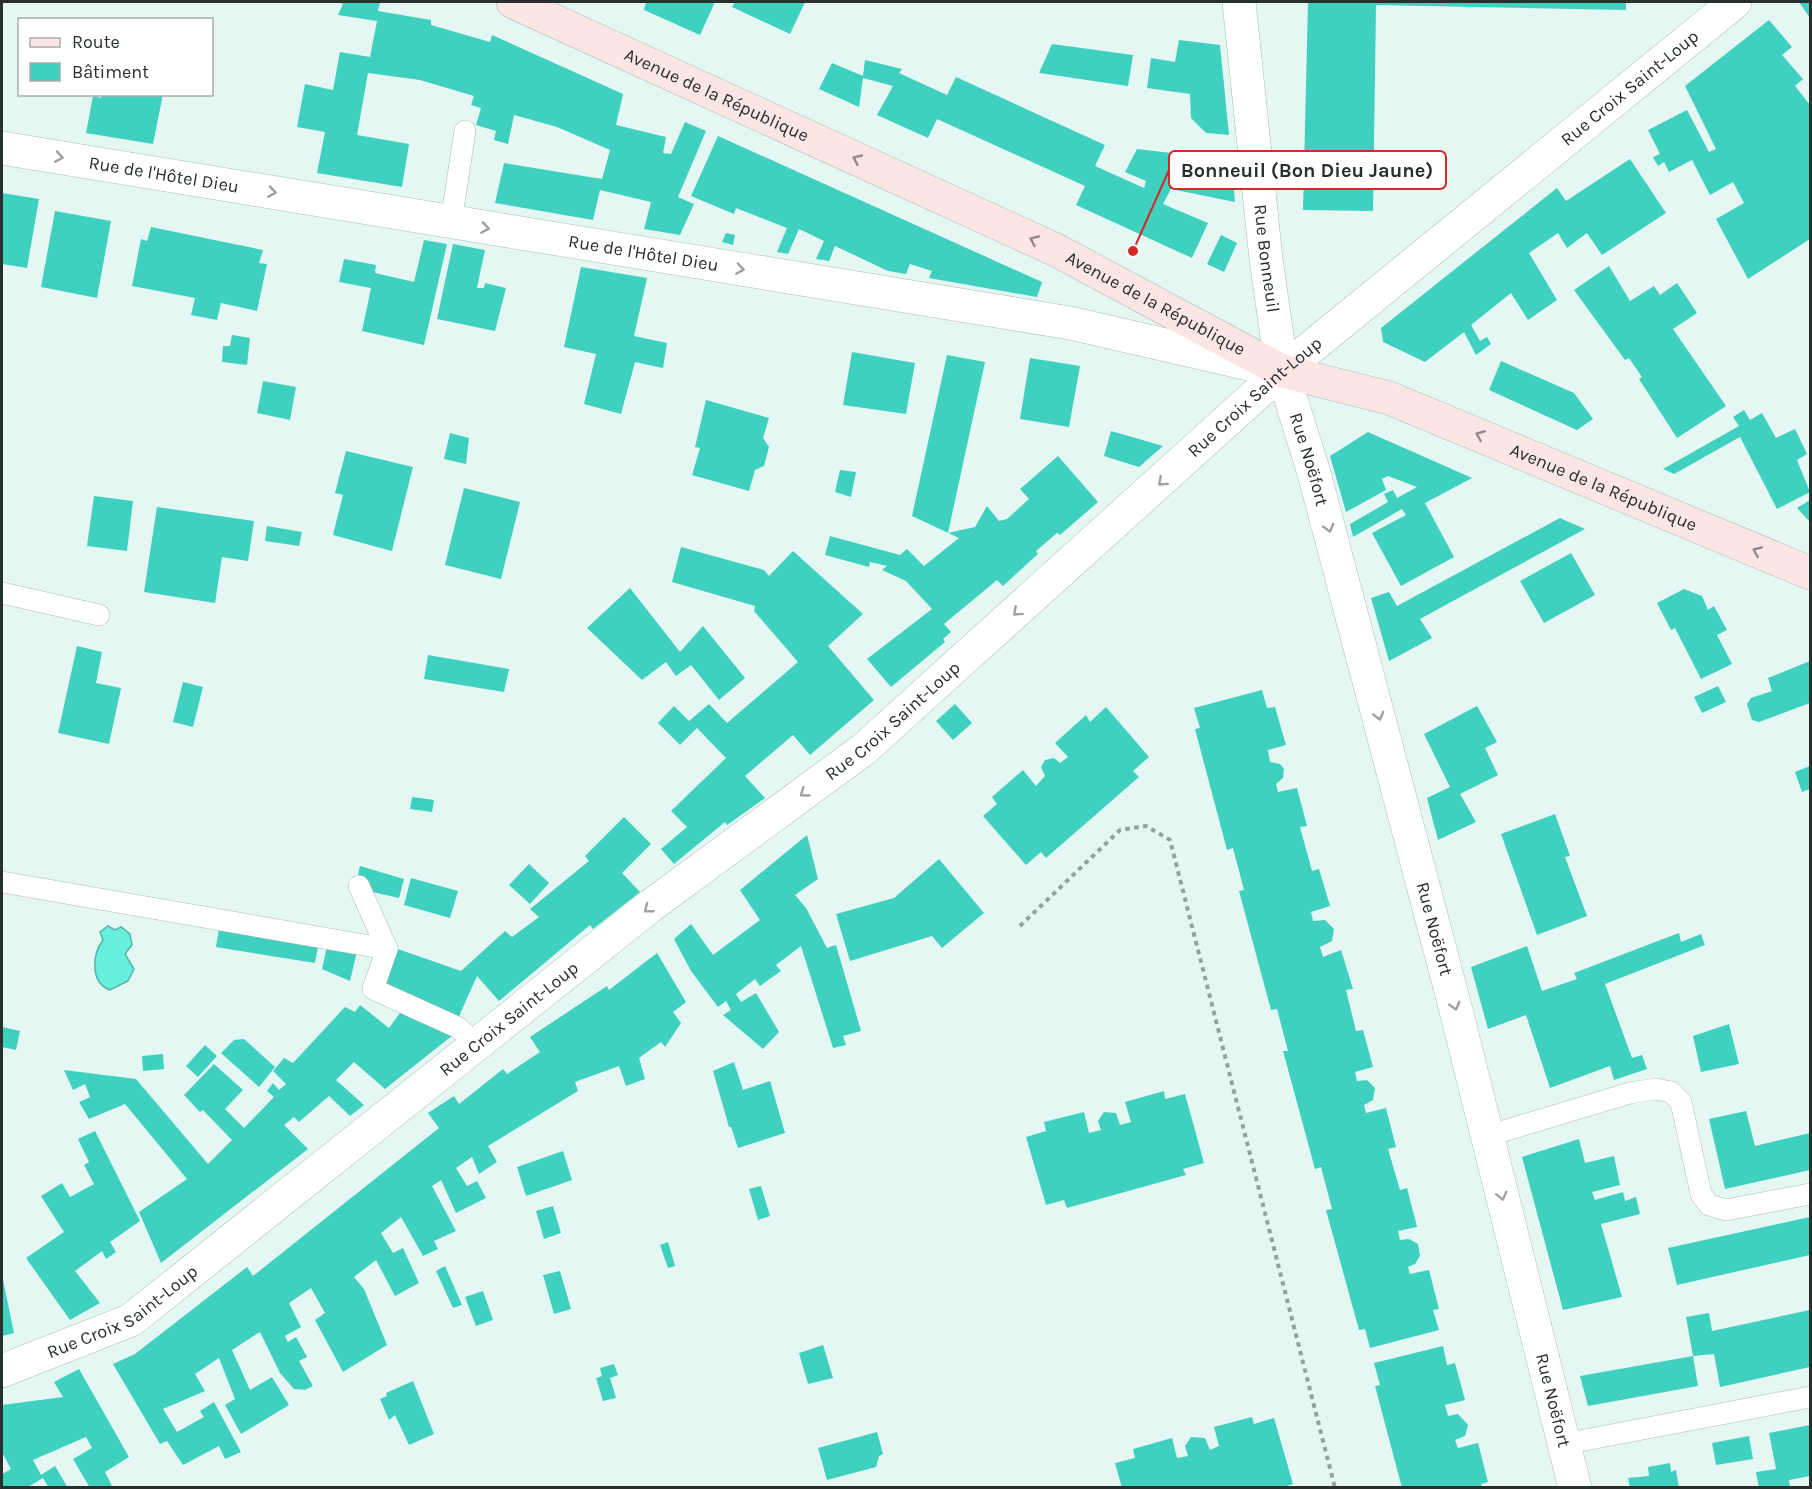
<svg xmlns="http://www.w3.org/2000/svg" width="1812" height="1489" font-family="Karla,sans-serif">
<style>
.water{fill:#66efdd;stroke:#53b5a8;stroke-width:1.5}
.building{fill:#40d0bf}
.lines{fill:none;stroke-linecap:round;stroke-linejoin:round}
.lane-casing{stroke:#aabbb8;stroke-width:22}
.street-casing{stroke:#aabbb8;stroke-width:34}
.secondary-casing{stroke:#aabbb8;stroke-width:34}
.path{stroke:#94a29e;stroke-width:4;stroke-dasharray:4.5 4.5;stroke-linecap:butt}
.lane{stroke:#fff;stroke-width:21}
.street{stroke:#fff;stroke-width:33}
.secondary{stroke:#fce6e5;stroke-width:33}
.oneway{stroke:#9ea1a0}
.oneway2{stroke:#928a89}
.labels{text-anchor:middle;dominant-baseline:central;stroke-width:6;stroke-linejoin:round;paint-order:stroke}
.street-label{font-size:18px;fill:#282f2d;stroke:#fff}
.leader{fill:none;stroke:#d62828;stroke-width:2}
.callout-dot{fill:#d62828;stroke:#fff;stroke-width:2}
.callout{fill:#fff;stroke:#d62828;stroke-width:2}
.callout-label{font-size:20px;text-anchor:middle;font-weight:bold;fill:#282f2d}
</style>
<rect width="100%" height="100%" fill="#e4f7f3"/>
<path class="water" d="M108,926L115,930L121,927L130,934L132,945L125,954L134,969L128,981L110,990C90,983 92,954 103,940L100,932Z"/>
<g class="building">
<polygon points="337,2 380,2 378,11 431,20 431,25 490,42 492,35 623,94 616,125 666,137 663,153 671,154 685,122 706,131 678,197 694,204 680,235 644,229 651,202 600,190 593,220 495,203 504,163 602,179 610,150 557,127 514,115 508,144 494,140 496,131 476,125 481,108 471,105 474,96 420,80 368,73 357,135 409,144 402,187 317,173 325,132 297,127 305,84 333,90 340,52 370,57 377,21 338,15 343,4"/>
<polygon points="646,2 715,2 700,35 644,10"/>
<polygon points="735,2 805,2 790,34 732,7"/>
<polygon points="1308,2 1626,2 1626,10 1376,5 1373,211 1303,210"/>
<polygon points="1799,2 1810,2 1810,18"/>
<polygon points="1769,20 1792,47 1782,55 1803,79 1795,86 1810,105 1810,239 1748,279 1716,219 1744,203 1733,182 1710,195 1692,160 1669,172 1664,162 1658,166 1653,157 1660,154 1648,130 1687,110 1709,152 1716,149 1685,86"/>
<polygon points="1179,40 1220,45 1229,135 1206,133 1191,118 1190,94 1147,88 1151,58 1175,62"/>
<polygon points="1052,44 1133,55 1128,86 1039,73"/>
<polygon points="865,60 902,69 899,73 947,95 956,77 1105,145 1095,166 1144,188 1146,181 1125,172 1137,149 1231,160 1235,202 1171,189 1163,204 1208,223 1192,258 1076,205 1085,186 937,119 928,138 877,115 893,86 863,78 859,107 819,89 832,63 863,76"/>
<polygon points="101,94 163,94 153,144 86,133 93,96 101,98"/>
<polygon points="718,136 1042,282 1037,297 929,278 932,271 910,264 906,274 888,271 835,246 829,261 816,259 824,241 799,229 788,254 777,252 787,228 736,208 734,214 691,196"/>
<polygon points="1630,159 1666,213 1602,255 1587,233 1567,248 1558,233 1529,253 1557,300 1528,320 1511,293 1471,325 1480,341 1487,337 1491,344 1476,355 1464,332 1425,362 1383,342 1381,328 1557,188 1566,201"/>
<polygon points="2,193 39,199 27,268 2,264"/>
<polygon points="55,211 111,221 97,298 41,287"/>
<polygon points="151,227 263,250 259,263 267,264 257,311 221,303 217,320 191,315 195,298 132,286 141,239 147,241"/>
<polygon points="726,233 735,235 733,245 722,242"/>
<polygon points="1221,235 1237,243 1224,272 1207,264"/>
<polygon points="424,240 447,244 424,345 362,331 371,288 339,282 344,259 376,265 375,273 414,282"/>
<polygon points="453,244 485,250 477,288 484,288 485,283 506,288 495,331 437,319"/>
<polygon points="1609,266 1630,301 1654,286 1660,295 1677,283 1697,313 1673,329 1726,406 1677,438 1639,379 1642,377 1629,358 1625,360 1574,290"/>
<polygon points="581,267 647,278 634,336 667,343 663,368 635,362 621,414 584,404 596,354 564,347"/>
<polygon points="232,335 250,338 247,365 222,362 223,346 230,346"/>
<polygon points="852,352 915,363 906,414 843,405"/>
<polygon points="947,355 985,362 948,533 975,527 987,506 999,521 1007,519 1029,499 1020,489 1058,456 1098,502 1060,535 1057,533 1036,551 1038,554 1003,586 997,580 944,624 951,632 943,639 945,642 891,687 867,659 932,609 906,581 882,570 887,566 870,562 869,567 825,555 830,536 900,555 907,549 924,566 959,538 912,516"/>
<polygon points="1030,358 1080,366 1069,427 1020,419"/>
<polygon points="1501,361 1574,393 1593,419 1577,430 1489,390"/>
<polygon points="263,381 296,387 290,420 257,413"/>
<polygon points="706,400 769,418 763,438 769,447 764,466 755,470 749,491 692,475 700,448 695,447"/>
<polygon points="1744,410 1750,420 1762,413 1776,438 1795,429 1807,454 1797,460 1810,492 1777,509 1740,437 1674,474 1663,469 1739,426 1733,417"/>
<polygon points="1111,431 1146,441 1163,446 1139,467 1104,456"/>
<polygon points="1368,432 1472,478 1425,503 1454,557 1401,586 1372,533 1406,515 1402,509 1353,537 1350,524 1388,502 1384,494 1393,490 1397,498 1417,487 1388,476 1382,479 1386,490 1346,512 1330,456"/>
<polygon points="450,433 469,438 466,464 444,459"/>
<polygon points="346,451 413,467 392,551 333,535 343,495 335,493"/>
<polygon points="840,470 856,472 851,497 835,492"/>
<polygon points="464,488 520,502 501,579 445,565"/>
<polygon points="94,496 133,501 127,551 87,546"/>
<polygon points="1810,500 1810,522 1797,508"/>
<polygon points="157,507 254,521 248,561 222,557 215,603 144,592"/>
<polygon points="1560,518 1585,529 1420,619 1432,638 1389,661 1371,598 1389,592 1397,606"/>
<polygon points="267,526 302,532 299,546 265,541"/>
<polygon points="681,547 764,570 769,576 793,551 863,614 828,646 874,700 810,755 793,735 745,776 765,798 727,825 725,822 674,864 661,849 687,827 671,811 726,758 697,728 680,745 658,723 674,706 689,721 709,704 727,723 798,662 754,611 755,606 672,582"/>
<polygon points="1571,553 1595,595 1544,623 1520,581"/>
<polygon points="630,588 680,652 703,626 745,678 719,700 691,665 676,676 666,662 642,680 587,628"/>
<polygon points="1684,589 1702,596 1708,610 1714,606 1727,630 1717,635 1732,664 1701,679 1675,628 1671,630 1657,603"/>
<polygon points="77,646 102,652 96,683 121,688 109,744 58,733"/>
<polygon points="428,655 509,669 504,692 424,679"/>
<polygon points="1810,661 1810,703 1759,722 1752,720 1747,704 1751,698 1772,691 1768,678"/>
<polygon points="183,682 203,687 193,727 173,722"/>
<polygon points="1718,686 1726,702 1702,713 1694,697"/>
<polygon points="1262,690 1267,708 1275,707 1286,745 1268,750 1270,762 1280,764 1284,769 1283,778 1276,784 1278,792 1297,788 1307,826 1300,827 1312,871 1319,869 1330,906 1311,912 1313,921 1325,920 1334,929 1332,941 1320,947 1323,957 1341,950 1353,989 1346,990 1356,1031 1363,1030 1373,1067 1355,1072 1357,1081 1367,1080 1375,1088 1373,1100 1364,1105 1366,1113 1386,1108 1396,1147 1388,1149 1400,1190 1407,1188 1415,1219 1417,1227 1398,1231 1400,1240 1409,1239 1418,1244 1420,1256 1415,1264 1408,1267 1410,1274 1429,1270 1439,1309 1433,1310 1439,1330 1370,1348 1365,1329 1359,1330 1326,1210 1332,1209 1321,1167 1315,1169 1283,1051 1288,1051 1277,1009 1271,1010 1239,891 1244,890 1233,848 1227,850 1195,729 1200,728 1194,708"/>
<polygon points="955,704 972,723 953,740 936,721"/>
<polygon points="1477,706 1497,742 1485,748 1498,775 1460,794 1476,822 1438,840 1427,798 1450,787 1424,734"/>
<polygon points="1106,707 1149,757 1133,771 1139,777 1046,858 1041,852 1026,865 983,816 997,804 992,797 1023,770 1036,786 1045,776 1041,767 1045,760 1054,758 1060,763 1068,757 1055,743 1086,715 1090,722"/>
<polygon points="1810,766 1810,789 1802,792 1795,772"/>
<polygon points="412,797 434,800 432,812 410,809"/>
<polygon points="1555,814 1570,856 1565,857 1587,916 1537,935 1501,834"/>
<polygon points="624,817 651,844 622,873 640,892 593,929 590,925 499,1001 477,976 456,1023 378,984 392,947 461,971 505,931 512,937 539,917 530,909 589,861 585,856"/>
<polygon points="807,835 818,879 795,895 806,908 827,948 836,945 861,1031 843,1036 846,1045 833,1048 801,946 776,965 781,971 760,986 755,979 736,994 741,1002 756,993 779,1032 763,1049 723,1015 731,1010 726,1001 718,1007 691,971 674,939 691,924 713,955 760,920 740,890"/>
<polygon points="939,859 984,913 942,948 932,936 850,961 836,914 894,898"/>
<polygon points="529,864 549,883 530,904 509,885"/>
<polygon points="360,866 404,879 399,898 364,890 358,875"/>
<polygon points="411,878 458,891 450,918 404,905"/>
<polygon points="220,923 319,941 315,963 216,947"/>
<polygon points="1679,933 1681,942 1701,934 1705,945 1605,984 1632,1058 1642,1055 1647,1069 1614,1080 1610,1066 1550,1088 1526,1015 1488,1029 1471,967 1527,946 1542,991 1577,979 1574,973"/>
<polygon points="328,942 358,947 350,981 322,969"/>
<polygon points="657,953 686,1002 673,1012 681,1023 665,1047 661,1042 639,1058 645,1079 626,1086 619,1066 575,1082 578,1091 488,1146 497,1162 479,1174 472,1157 456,1168 467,1186 477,1181 486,1198 456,1213 441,1180 432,1186 456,1231 434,1241 438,1249 423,1256 401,1217 381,1233 393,1253 403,1248 419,1283 395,1296 376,1260 354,1277 364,1289 387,1345 343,1372 315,1320 325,1313 311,1288 289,1303 301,1327 285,1336 288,1342 296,1337 307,1357 299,1361 313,1386 305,1390 294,1389 280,1373 260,1332 232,1350 250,1390 272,1377 289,1405 241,1434 225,1405 235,1399 219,1358 195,1374 205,1391 163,1409 177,1432 204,1417 200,1411 214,1402 241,1452 225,1459 219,1446 183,1465 167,1441 160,1444 113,1364 135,1354 247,1267 253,1276 439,1128 428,1113 454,1096 459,1104 503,1069 507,1074 540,1052 530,1037 607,986 609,990"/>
<polygon points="360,1005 389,1028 405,1006 458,1031 385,1089 354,1062 336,1080 364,1105 350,1116 329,1096 299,1122 294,1117 284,1125 308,1149 161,1263 139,1212 187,1179 125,1104 89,1119 79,1102 90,1097 85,1084 73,1090 64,1070 136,1079 208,1164 232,1140 203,1110 200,1112 184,1095 214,1064 243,1090 225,1109 244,1128 274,1097 267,1091 273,1083 279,1090 286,1084 273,1071 284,1058 293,1063 345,1007 355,1012"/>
<polygon points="1729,1024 1739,1064 1701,1072 1693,1036"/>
<polygon points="2,1027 20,1031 16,1050 2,1047"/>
<polygon points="244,1039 275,1067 259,1087 221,1053 234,1040"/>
<polygon points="205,1045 217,1056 198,1077 186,1066"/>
<polygon points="163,1054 164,1069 143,1071 142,1056"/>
<polygon points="734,1062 743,1090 770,1081 785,1133 738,1148 731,1127 729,1127 713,1071"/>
<polygon points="1164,1091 1165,1099 1185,1094 1204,1163 1183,1169 1186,1175 1067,1208 1064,1200 1046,1205 1026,1137 1046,1131 1044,1122 1084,1112 1089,1133 1101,1130 1098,1121 1104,1112 1116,1113 1120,1125 1131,1122 1125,1102"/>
<polygon points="1746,1111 1755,1146 1810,1133 1810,1170 1725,1189 1709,1119"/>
<polygon points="95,1131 140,1221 110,1242 116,1252 106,1259 102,1251 75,1271 100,1303 70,1320 26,1258 64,1232 41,1196 62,1183 70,1197 94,1184 84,1165 89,1162 78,1139"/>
<polygon points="1579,1139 1585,1163 1614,1156 1620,1185 1592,1192 1595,1200 1623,1192 1625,1201 1636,1197 1640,1214 1601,1224 1622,1297 1563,1310 1522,1157"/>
<polygon points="563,1151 572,1180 526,1196 517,1167"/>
<polygon points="761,1186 770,1216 758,1220 749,1189"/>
<polygon points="553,1206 561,1233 544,1239 536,1211"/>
<polygon points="1810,1217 1810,1255 1677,1285 1668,1248"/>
<polygon points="668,1242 675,1266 668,1268 660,1245"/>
<polygon points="445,1266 462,1305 453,1308 436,1271"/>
<polygon points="560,1271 571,1309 554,1314 543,1275"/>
<polygon points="3,1280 14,1333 2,1336 2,1280"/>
<polygon points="483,1291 493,1320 476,1326 465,1297"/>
<polygon points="1810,1310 1810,1367 1720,1387 1714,1354 1693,1356 1686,1317 1709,1313 1712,1331"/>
<polygon points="823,1345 833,1378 808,1384 799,1353"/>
<polygon points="1443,1346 1447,1365 1455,1363 1465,1400 1445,1405 1448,1416 1458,1414 1468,1425 1465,1436 1455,1440 1458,1448 1478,1443 1488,1482 1481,1484 1482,1488 1402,1488 1375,1386 1380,1385 1374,1363"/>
<polygon points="1693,1356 1698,1386 1588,1406 1580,1376"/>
<polygon points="614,1364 618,1375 610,1378 616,1398 603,1401 596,1378 602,1376 600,1368"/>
<polygon points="79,1369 129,1457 105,1472 113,1488 90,1488 73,1459 92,1448 86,1437 33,1460 41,1475 55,1466 68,1488 49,1488 43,1478 26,1488 2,1488 2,1474 11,1469 2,1452 2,1405 63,1397 54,1382"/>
<polygon points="413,1381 434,1434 409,1445 395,1415 389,1420 380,1399 387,1396 386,1393"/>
<polygon points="1252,1417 1254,1424 1274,1418 1293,1484 1280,1488 1122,1488 1115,1463 1135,1458 1133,1449 1172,1438 1177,1458 1188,1456 1185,1446 1191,1437 1205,1438 1210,1450 1219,1446 1214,1427"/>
<polygon points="1810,1425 1810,1476 1789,1480 1790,1488 1759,1488 1756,1472 1776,1469 1769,1433"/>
<polygon points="877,1432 883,1454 879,1456 876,1467 827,1480 818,1448"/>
<polygon points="1749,1436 1753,1459 1716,1465 1712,1443"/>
<polygon points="1670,1463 1671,1472 1676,1470 1679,1488 1630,1488 1628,1478 1649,1476 1648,1467"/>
</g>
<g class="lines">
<g class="lane-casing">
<g id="lane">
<polyline points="451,222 465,131"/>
<polyline points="2,593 99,615"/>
<polyline points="2,882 387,949 373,989 459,1028 476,1045"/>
<polyline points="359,886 387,949"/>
<polyline points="1487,1136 1630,1093 1656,1089 1671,1092 1681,1102 1701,1194 1709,1205 1726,1210 1810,1194"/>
<polyline points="1564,1444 1810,1397"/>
</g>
</g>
<g class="street-casing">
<g id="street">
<path id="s1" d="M1239,2L1266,259L1282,371L1314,473L1457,1014L1575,1488"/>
<path id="s2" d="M2,148L1070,323L1266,368"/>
<path id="s3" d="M2,1371L131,1320L649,907L864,749L1282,371L1735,2"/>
</g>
</g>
<g class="secondary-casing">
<g id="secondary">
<path id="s4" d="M513,2L1056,250L1282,371L1389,398L1810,573"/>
</g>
</g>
<polyline class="path" points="1020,926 1120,830 1146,826 1170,840 1335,1488"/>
<use href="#lane" class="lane"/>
<use href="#street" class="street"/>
<use href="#secondary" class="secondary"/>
</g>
<defs><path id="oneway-chevron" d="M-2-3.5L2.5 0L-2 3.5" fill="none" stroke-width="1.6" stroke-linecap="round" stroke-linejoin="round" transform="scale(1.5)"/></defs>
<g class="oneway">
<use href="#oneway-chevron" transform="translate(59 157) rotate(9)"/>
<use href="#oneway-chevron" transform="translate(272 192) rotate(9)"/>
<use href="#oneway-chevron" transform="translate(485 228) rotate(9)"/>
<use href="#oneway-chevron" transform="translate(740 269) rotate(9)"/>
<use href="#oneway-chevron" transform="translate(1162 482) rotate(138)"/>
<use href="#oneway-chevron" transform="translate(1329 528) rotate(75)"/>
<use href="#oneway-chevron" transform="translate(1017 612) rotate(138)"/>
<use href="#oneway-chevron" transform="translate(1379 716) rotate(75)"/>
<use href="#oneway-chevron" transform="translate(804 793) rotate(144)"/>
<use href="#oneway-chevron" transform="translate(648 909) rotate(142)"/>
<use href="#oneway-chevron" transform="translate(1455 1006) rotate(75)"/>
<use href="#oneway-chevron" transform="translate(1502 1196) rotate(76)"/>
</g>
<g class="oneway2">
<use href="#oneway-chevron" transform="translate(857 159) rotate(-155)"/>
<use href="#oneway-chevron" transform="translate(1034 240) rotate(-155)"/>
<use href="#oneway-chevron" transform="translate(1480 435) rotate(-157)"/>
<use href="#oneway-chevron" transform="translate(1757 551) rotate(-157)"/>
</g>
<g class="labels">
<g class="street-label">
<text stroke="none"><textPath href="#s3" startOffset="2080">Rue Croix Saint-Loup</textPath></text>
<text stroke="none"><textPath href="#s4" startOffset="224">Avenue de la République</textPath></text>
<text stroke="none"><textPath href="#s2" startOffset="164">Rue de l'Hôtel Dieu</textPath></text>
<text stroke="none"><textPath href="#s2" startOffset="650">Rue de l'Hôtel Dieu</textPath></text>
<text stroke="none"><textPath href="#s1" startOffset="258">Rue Bonneuil</textPath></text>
<text stroke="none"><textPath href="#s4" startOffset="710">Avenue de la République</textPath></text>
<text stroke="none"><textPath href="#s3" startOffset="1594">Rue Croix Saint-Loup</textPath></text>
<text stroke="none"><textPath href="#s1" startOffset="464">Rue Noëfort</textPath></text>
<text stroke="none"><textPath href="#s4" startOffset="1196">Avenue de la République</textPath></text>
<text stroke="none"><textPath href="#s3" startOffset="1108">Rue Croix Saint-Loup</textPath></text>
<text stroke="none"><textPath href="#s1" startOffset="950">Rue Noëfort</textPath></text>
<text stroke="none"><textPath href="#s3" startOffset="622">Rue Croix Saint-Loup</textPath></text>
<text stroke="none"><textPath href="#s3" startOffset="135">Rue Croix Saint-Loup</textPath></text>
<text stroke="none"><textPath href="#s1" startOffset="1436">Rue Noëfort</textPath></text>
</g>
</g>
<path class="leader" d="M1133 251L1169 170"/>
<circle class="callout-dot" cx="1133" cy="251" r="6"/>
<rect class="callout" x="1169" y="151" width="277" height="38" rx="6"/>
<g class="callout-label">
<text x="1307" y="177">Bonneuil (Bon Dieu Jaune)</text>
</g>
<rect width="1812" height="1489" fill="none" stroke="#282f2d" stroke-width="6"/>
<rect x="18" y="18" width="195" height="78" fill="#ffffff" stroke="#a9acab" stroke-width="1.5"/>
<rect x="30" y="38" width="30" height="9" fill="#fce6e5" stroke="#a9acab" stroke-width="1.5"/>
<text x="72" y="48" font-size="18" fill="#282f2d">Route</text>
<rect x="30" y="63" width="30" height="18" fill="#40d0bf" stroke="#a9acab" stroke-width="1.5"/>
<text x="72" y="78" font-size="18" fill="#282f2d">Bâtiment</text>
</svg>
